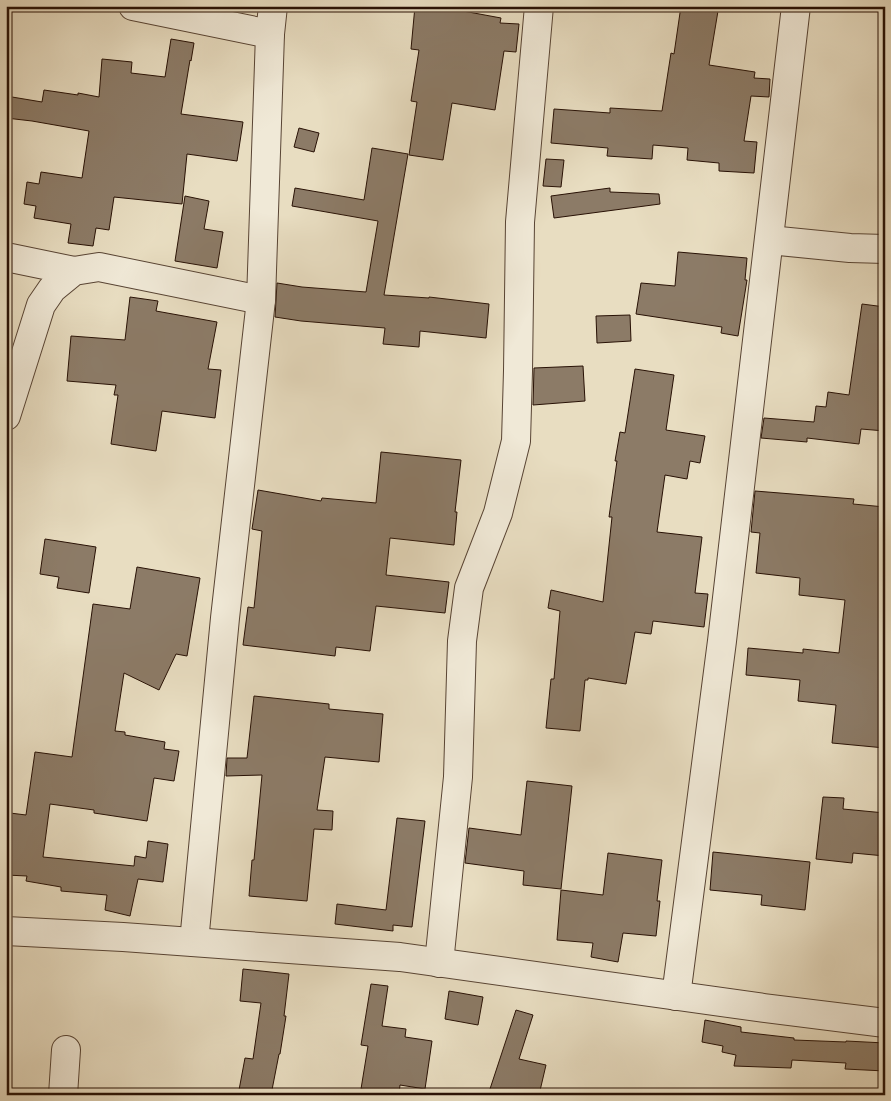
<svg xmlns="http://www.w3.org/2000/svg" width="891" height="1101" font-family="'IM FELL Double Pica',serif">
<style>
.building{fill:#8c7b67;stroke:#281105}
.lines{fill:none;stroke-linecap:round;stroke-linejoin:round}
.minor-casing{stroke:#584434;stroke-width:30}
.tertiary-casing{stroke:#584434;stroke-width:30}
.minor{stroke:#f0e9d7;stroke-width:28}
.tertiary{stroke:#f0e9d7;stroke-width:28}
</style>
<rect width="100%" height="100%" fill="#e8ddc1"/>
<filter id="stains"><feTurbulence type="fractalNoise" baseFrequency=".004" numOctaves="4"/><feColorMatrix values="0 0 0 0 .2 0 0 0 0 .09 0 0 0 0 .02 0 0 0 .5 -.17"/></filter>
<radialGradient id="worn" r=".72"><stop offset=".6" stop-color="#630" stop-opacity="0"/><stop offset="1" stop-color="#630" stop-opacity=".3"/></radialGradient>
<g class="building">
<polygon points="415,6 436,6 501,18 500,23 519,24 516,52 504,51 495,110 452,103 443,160 409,155 417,102 411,101 419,50 411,49"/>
<polygon points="681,6 718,11 709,65 755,72 754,78 770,79 769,97 751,96 744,141 757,142 754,173 719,171 719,163 687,160 688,148 653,145 652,159 607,156 608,148 551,143 554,109 610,113 610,108 662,111 671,53 674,54"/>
<polygon points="171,39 194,43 191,61 190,60 181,114 243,122 237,161 187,154 182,204 114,197 109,230 96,228 93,246 68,243 71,224 34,218 36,206 24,204 27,182 39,184 41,172 82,178 89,131 32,121 6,118 6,96 42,102 44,90 78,95 78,93 99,97 102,59 132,62 131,73 165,77"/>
<polygon points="299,128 319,133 314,152 294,147"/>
<polygon points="372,148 408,154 384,295 429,298 429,297 489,304 486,338 420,331 419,347 383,344 385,328 301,321 275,317 277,283 302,287 366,292 378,221 292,206 295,188 364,200"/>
<polygon points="546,159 564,160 561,187 543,186"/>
<polygon points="610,188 610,192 659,194 660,204 554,218 551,196"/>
<polygon points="185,196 209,201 204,229 223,232 217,268 175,261"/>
<polygon points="678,252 747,258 745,280 747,280 738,336 721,333 722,327 636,314 641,283 675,286"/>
<polygon points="130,297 158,301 156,311 217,322 208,369 221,370 215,418 162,411 156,451 111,444 118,395 114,395 116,385 67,381 71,336 125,340"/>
<polygon points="862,304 885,307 885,431 861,429 859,444 807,438 807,442 761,438 764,418 814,422 816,406 826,407 828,392 849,395"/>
<polygon points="630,315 631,341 597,343 596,316"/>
<polygon points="583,366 585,401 533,405 534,368"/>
<polygon points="635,369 674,375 666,430 705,436 700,463 690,461 687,479 665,475 657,532 702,537 695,593 708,594 704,627 653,621 651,634 635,632 626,684 588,678 588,680 585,680 580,731 546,728 551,679 554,679 560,611 548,608 551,590 603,602 612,517 609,517 617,461 615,461 620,432 625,433"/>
<polygon points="381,452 461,460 455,512 457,512 454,545 390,538 386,575 449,582 445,613 376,606 370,651 336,647 335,656 243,645 248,607 254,608 262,531 252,529 258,490 321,501 322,498 376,503"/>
<polygon points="755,491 854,499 853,504 885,507 885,609 880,657 885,657 885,748 832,743 836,705 798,701 800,680 746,675 748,648 803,653 803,649 839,653 845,600 799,595 800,578 756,573 760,533 751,532"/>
<polygon points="45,539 96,547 89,593 57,588 59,577 40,574"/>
<polygon points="137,567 200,578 187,656 176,654 159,690 124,673 115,731 125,732 125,735 165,742 164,749 179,751 174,781 154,778 147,821 94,813 94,810 50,804 43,857 134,866 135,856 146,858 148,841 168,844 163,882 138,879 130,916 105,910 107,895 61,891 61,887 26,881 27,876 6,875 6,839 10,813 26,815 35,752 72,757 93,604 130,609"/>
<polygon points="254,696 329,704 329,709 383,714 379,762 325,757 317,810 333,811 332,830 314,829 307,901 249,896 252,860 254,860 262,775 226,776 227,758 247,758"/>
<polygon points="527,781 572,786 561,889 523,885 524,871 465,863 469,828 521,835"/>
<polygon points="823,797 844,798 843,809 885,813 885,856 853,853 852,863 816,859"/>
<polygon points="397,818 425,821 412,927 393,925 393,931 335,924 337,904 386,910"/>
<polygon points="713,852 810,862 805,910 761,905 762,895 710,890"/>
<polygon points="608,853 662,860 657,901 660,901 656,936 623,933 618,962 591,957 593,943 557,940 561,890 603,895"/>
<polygon points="243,969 289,974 284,1016 286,1016 280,1054 279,1054 271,1095 239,1090 245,1058 253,1059 261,1003 240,1001"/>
<polygon points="371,984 388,986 382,1026 406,1029 405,1037 432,1041 425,1089 400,1085 399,1094 361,1089 368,1046 361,1045"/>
<polygon points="449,991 483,997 478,1025 445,1019"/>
<polygon points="516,1010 533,1015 519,1059 546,1065 539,1095 488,1095"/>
<polygon points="705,1020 741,1027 741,1032 794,1038 794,1040 846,1042 846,1041 885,1043 885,1071 845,1069 846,1063 792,1060 791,1068 734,1066 736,1055 722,1052 723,1046 702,1042"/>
</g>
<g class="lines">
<g class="minor-casing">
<g id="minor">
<polyline points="133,6 270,34"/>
<polyline points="769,240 850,248 885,249"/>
<polyline points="6,257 74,271"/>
<polyline points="6,416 41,305 52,289 74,271 99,267 261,300"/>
<polyline points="194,942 225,618 261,300 270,34 273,6"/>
<polyline points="439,963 458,777 462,641 469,588 498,513 516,441 518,371 520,222 539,6"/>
<polyline points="676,996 722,641 796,6"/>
<polyline points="63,1095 66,1050"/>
</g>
</g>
<g class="tertiary-casing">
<polyline id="tertiary" points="6,931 123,937 400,957 764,1008 885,1023"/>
</g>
<use href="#minor" class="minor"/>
<use href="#tertiary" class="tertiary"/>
</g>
<rect width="891" height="1101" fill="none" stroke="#e8ddc1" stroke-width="25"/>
<rect x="8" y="8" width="876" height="1086" fill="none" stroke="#281105" stroke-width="2.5"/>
<rect x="12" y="12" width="866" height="1076" fill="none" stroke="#281105"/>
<rect width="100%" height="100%" filter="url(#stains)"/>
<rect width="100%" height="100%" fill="url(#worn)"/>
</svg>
